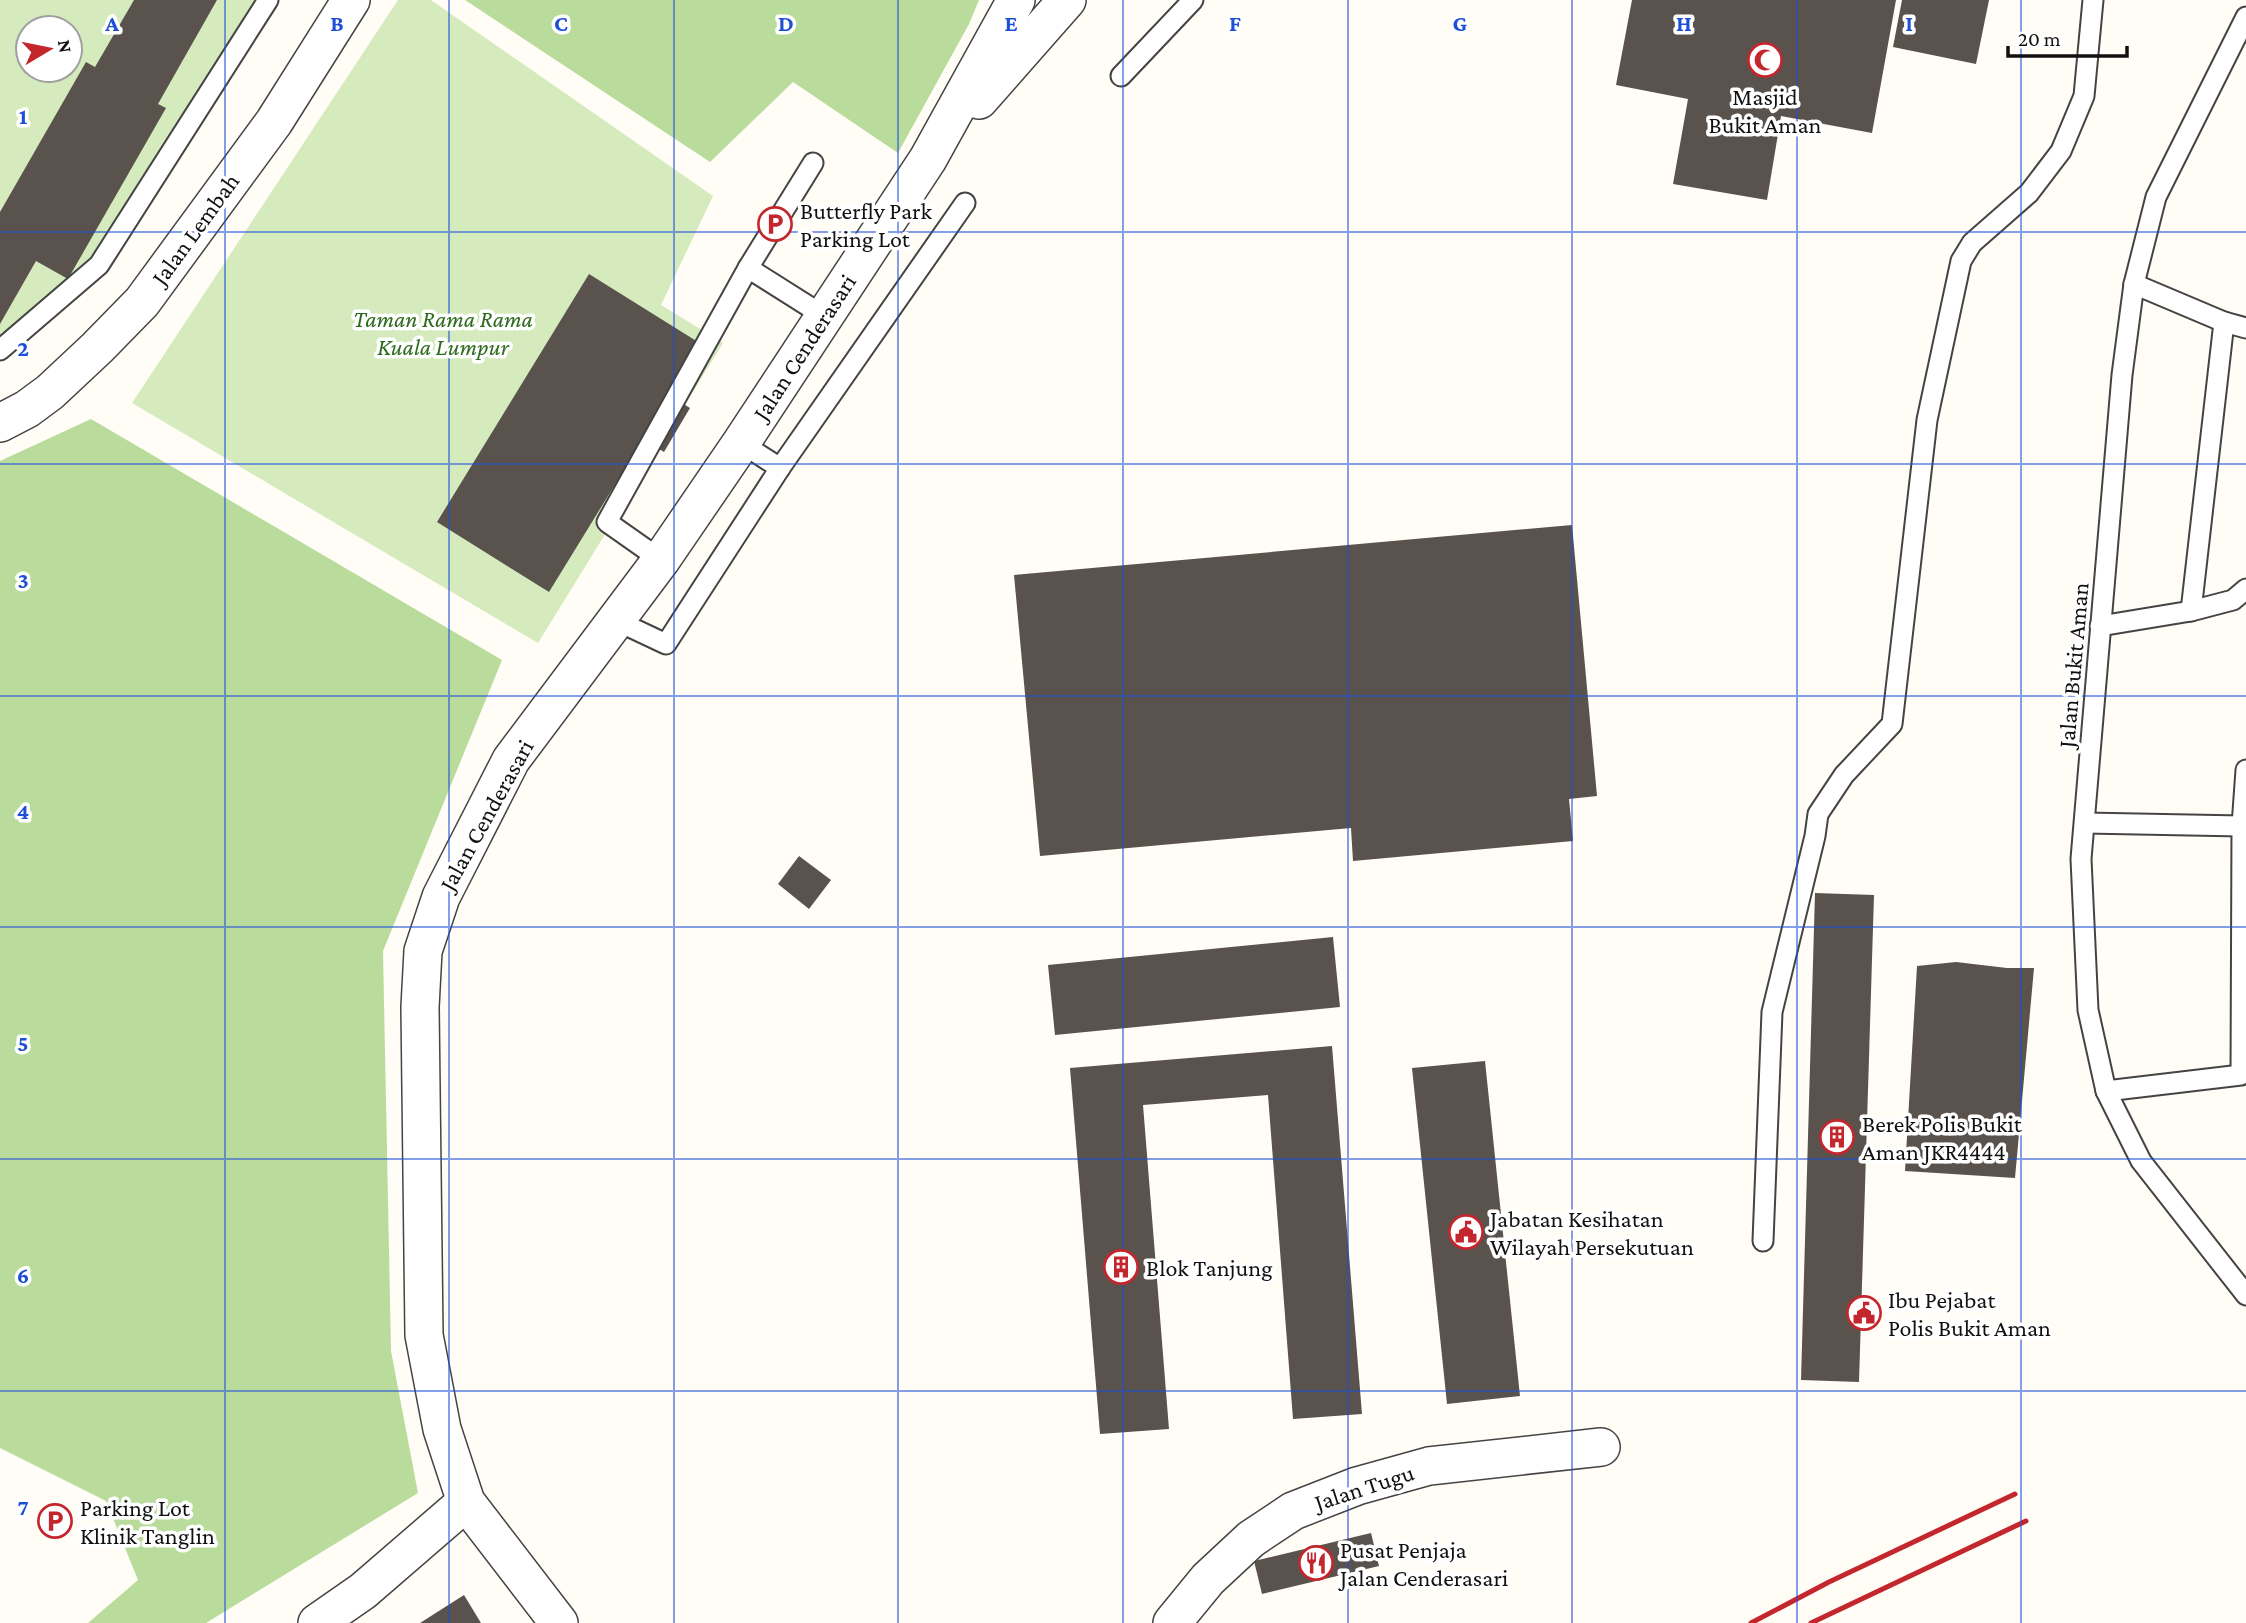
<svg xmlns="http://www.w3.org/2000/svg" width="2246" height="1623" font-family="'Crimson Pro',serif">
<style>
.green{fill:#d5ebbd;fill-rule:evenodd}
.forest{fill:#b9dc9c}
.building{fill:#5a524d}
.lines{fill:none;stroke-linecap:round;stroke-linejoin:round}
.lane-casing{stroke:#444;stroke-width:23}
.street-casing{stroke:#444;stroke-width:40}
.lane{stroke:#fff;stroke-width:19}
.street{stroke:#fff;stroke-width:37}
.rail{stroke:#c4262e;stroke-width:5}
.grid{fill:none;stroke:#1d4ed8;stroke-width:2;stroke-opacity:0.55}
.labels{text-anchor:middle;dominant-baseline:central;stroke-width:7;stroke-linejoin:round;paint-order:stroke}
.poi-label{font-size:24px;fill:#111;stroke:#fff;text-anchor:start}
.street-label{font-size:24px;fill:#111;stroke:#fff}
.park-label{font-size:24px;font-style:italic;fill:#2f6b1f;stroke:#fff}
.grid-label{font-size:23px;text-anchor:middle;font-weight:bold;fill:#1d4ed8;stroke:#fff;stroke-width:7;stroke-linejoin:round;paint-order:stroke}
</style>
<rect width="100%" height="100%" fill="#fffdf5"/>
<g class="green">
<path d="M0,0H259L72,290L0,347ZM28,28H70V70H28Z"/>
<polygon points="398,0 431,0 713,196 661,305 723,343 538,643 132,403"/>
</g>
<g class="forest">
<polygon points="465,0 979,0 969,24 898,153 793,82 710,162"/>
<polygon points="91,419 502,660 383,951 391,1351 418,1493 206,1623 88,1623 138,1580 106,1501 0,1448 0,461"/>
</g>
<g class="building">
<polygon points="134,0 217,0 158,104 166,108 68,279 36,261 0,324 0,212 86,62 95,67"/>
<polygon points="1632,0 1896,0 1872,133 1781,116 1767,200 1673,184 1688,99 1616,85"/>
<polygon points="1902,0 1989,0 1976,64 1893,47"/>
<polygon points="589,274 706,347 674,398 690,408 664,452 643,439 549,592 437,522"/>
<polygon points="1572,525 1597,796 1569,799 1573,841 1353,861 1351,828 1040,856 1014,575"/>
<polygon points="799,856 831,880 809,909 778,884"/>
<polygon points="1815,893 1874,895 1859,1382 1801,1380"/>
<polygon points="1333,937 1340,1007 1055,1035 1048,965"/>
<polygon points="1956,962 2007,968 2034,968 2015,1178 1905,1171 1917,966"/>
<polygon points="1332,1046 1362,1414 1293,1419 1268,1095 1143,1105 1169,1429 1100,1434 1070,1068"/>
<polygon points="1485,1061 1520,1396 1447,1404 1412,1068"/>
<polygon points="1371,1533 1379,1566 1262,1594 1254,1561"/>
<polygon points="464,1595 481,1623 420,1623"/>
</g>
<g class="lines">
<g class="lane-casing">
<g id="lane">
<polyline points="2246,17 2156,197 2134,284 2122,375 2081,859 2088,1010 2106,1091 2141,1161 2246,1295"/>
<polyline points="1121,76 1193,0"/>
<polyline points="748,268 813,163"/>
<polyline points="2134,284 2224,322 2246,328"/>
<polyline points="0,350 99,265 268,0"/>
<polyline points="741,443 780,468"/>
<polyline points="661,560 607,522 748,268 824,316"/>
<polyline points="2191,611 2224,322"/>
<polyline points="615,620 666,644 780,468 965,203"/>
<polyline points="2100,626 2191,611 2233,600 2246,589"/>
<polyline points="2085,823 2242,826 2246,770"/>
<polyline points="2106,1091 2241,1075 2242,826"/>
<polyline points="1763,1241 1772,1012 1815,836 1818,814 1844,775 1892,724 1927,420 1961,261 1972,243 2029,193 2061,151 2084,96 2093,0"/>
</g>
</g>
<g class="street-casing">
<g id="street">
<polyline points="979,100 1067,0"/>
<polyline points="0,423 27,409 50,392 97,348 142,302 274,122 351,0"/>
<polyline points="317,1623 363,1591 466,1502"/>
<polyline points="559,1623 466,1502 442,1429 424,1335 420,1007 423,951 441,897 511,760 661,560 741,443 928,159 1016,0"/>
<polyline points="1172,1623 1208,1579 1251,1539 1293,1511 1357,1486 1429,1466 1601,1447"/>
</g>
</g>
<use href="#lane" class="lane"/>
<use href="#street" class="street"/>
<g class="rail">
<polyline points="1751,1623 1829,1582 2015,1494"/>
<polyline points="1811,1623 2026,1521"/>
</g>
</g>
<path class="grid" d="M225,0V1623M449,0V1623M674,0V1623M898,0V1623M1123,0V1623M1348,0V1623M1572,0V1623M1797,0V1623M2021,0V1623M0,232H2246M0,464H2246M0,696H2246M0,927H2246M0,1159H2246M0,1391H2246"/>
<defs>
<g id="mosque-ring" transform="scale(1.75)"><circle r="9.5" fill="#fff" stroke="#c4262e" stroke-width="1.5"/><path d="M3.5-4.9A6 6 0 1 0 3.5 4.9A5 5 0 1 1 3.5-4.9Z" fill="#c4262e"/></g>
<g id="parking-ring" transform="scale(1.75)"><circle r="9.5" fill="#fff" stroke="#c4262e" stroke-width="1.5"/><path d="M-3.5-5.5H1a3.5 3.5 0 0 1 0 7H-1V5.5H-3.5ZM-1-3.4V-.6H.8a1.4 1.4 0 0 0 0-2.8Z" fill="#c4262e"/></g>
<g id="building-ring" transform="scale(1.75)"><circle r="9.5" fill="#fff" stroke="#c4262e" stroke-width="1.5"/><path d="M-4-6H4V6H1V3H-1V6H-4ZM-2.5-4.3h1.7v1.8h-1.7ZM.8-4.3h1.7v1.8H.8ZM-2.5-1h1.7V.8h-1.7ZM.8-1h1.7V.8H.8Z" fill="#c4262e"/></g>
<g id="civic-ring" transform="scale(1.75)"><circle r="9.5" fill="#fff" stroke="#c4262e" stroke-width="1.5"/><path d="M-.6-6.5H3V-4.5H.6V-3L4-1V1h2V6H-6V1h2V-1L-.6-3ZM-1.2 2.5V6h2.4V2.5Z" fill="#c4262e"/></g>
<g id="restaurant-ring" transform="scale(1.75)"><circle r="9.5" fill="#fff" stroke="#c4262e" stroke-width="1.5"/><path d="M-5-6h1v4h1v-4h1v4h1v-4h1v5L-1.5 .5V6h-2V.5L-5-1ZM5-6V6H3V1.5H1.5Q1.5-4 5-6Z" fill="#c4262e"/></g>
</defs>
<g fill-rule="evenodd">
<use href="#mosque-ring" x="1765" y="60"/>
<use href="#parking-ring" x="775" y="224"/>
<use href="#building-ring" x="1837" y="1137"/>
<use href="#civic-ring" x="1466" y="1232"/>
<use href="#building-ring" x="1121" y="1267"/>
<use href="#civic-ring" x="1864" y="1313"/>
<use href="#parking-ring" x="55" y="1521"/>
<use href="#restaurant-ring" x="1316" y="1563"/>
</g>
<g class="labels">
<g class="poi-label">
<text x="1765" y="96" text-anchor="middle">Masjid<tspan x="1765" dy="28">Bukit Aman</tspan></text>
<text x="800" y="210">Butterfly Park<tspan x="800" dy="28">Parking Lot</tspan></text>
<text x="1862" y="1123">Berek Polis Bukit<tspan x="1862" dy="28">Aman JKR4444</tspan></text>
<text x="1490" y="1218">Jabatan Kesihatan<tspan x="1490" dy="28">Wilayah Persekutuan</tspan></text>
<text x="1146" y="1267">Blok Tanjung</text>
<text x="1888" y="1299">Ibu Pejabat<tspan x="1888" dy="28">Polis Bukit Aman</tspan></text>
<text x="80" y="1507">Parking Lot<tspan x="80" dy="28">Klinik Tanglin</tspan></text>
<text x="1340" y="1549">Pusat Penjaja<tspan x="1340" dy="28">Jalan Cenderasari</tspan></text>
</g>
<g class="street-label">
<text transform="translate(195 229) rotate(-54)">Jalan Lembah</text>
<text transform="translate(804 347) rotate(-57)">Jalan Cenderasari</text>
<text transform="translate(2073 665) rotate(-85)">Jalan Bukit Aman</text>
<text transform="translate(486 815) rotate(-61)">Jalan Cenderasari</text>
<text transform="translate(1364 1487) rotate(-18)">Jalan Tugu</text>
</g>
<g class="park-label">
<text x="443" y="318">Taman Rama Rama<tspan x="443" dy="28">Kuala Lumpur</tspan></text>
</g>
</g>
<g class="grid-label">
<text x="112" y="31">A</text>
<text x="337" y="31">B</text>
<text x="561" y="31">C</text>
<text x="786" y="31">D</text>
<text x="1011" y="31">E</text>
<text x="1235" y="31">F</text>
<text x="1460" y="31">G</text>
<text x="1684" y="31">H</text>
<text x="1909" y="31">I</text>
<text x="23" y="124">1</text>
<text x="23" y="356">2</text>
<text x="23" y="588">3</text>
<text x="23" y="819">4</text>
<text x="23" y="1051">5</text>
<text x="23" y="1283">6</text>
<text x="23" y="1515">7</text>
</g>
<g transform="translate(49 49) rotate(80)"><circle r="33" fill="#ffffff" stroke="#a0a0a0" stroke-width="2"/>
<path d="M0-5L12 26L0 18L-12 26Z" fill="#c4262e"/>
<text y="-10" font-size="19" font-weight="bold" text-anchor="middle" fill="#111111">N</text>
</g>
<path d="M2008 46v10h119v-10" fill="none" stroke="#111111" stroke-width="3.5"/>
<text x="2018" y="46" font-size="21" fill="#111111" stroke="#ffffff" stroke-width="5" paint-order="stroke">20 m</text>
</svg>
